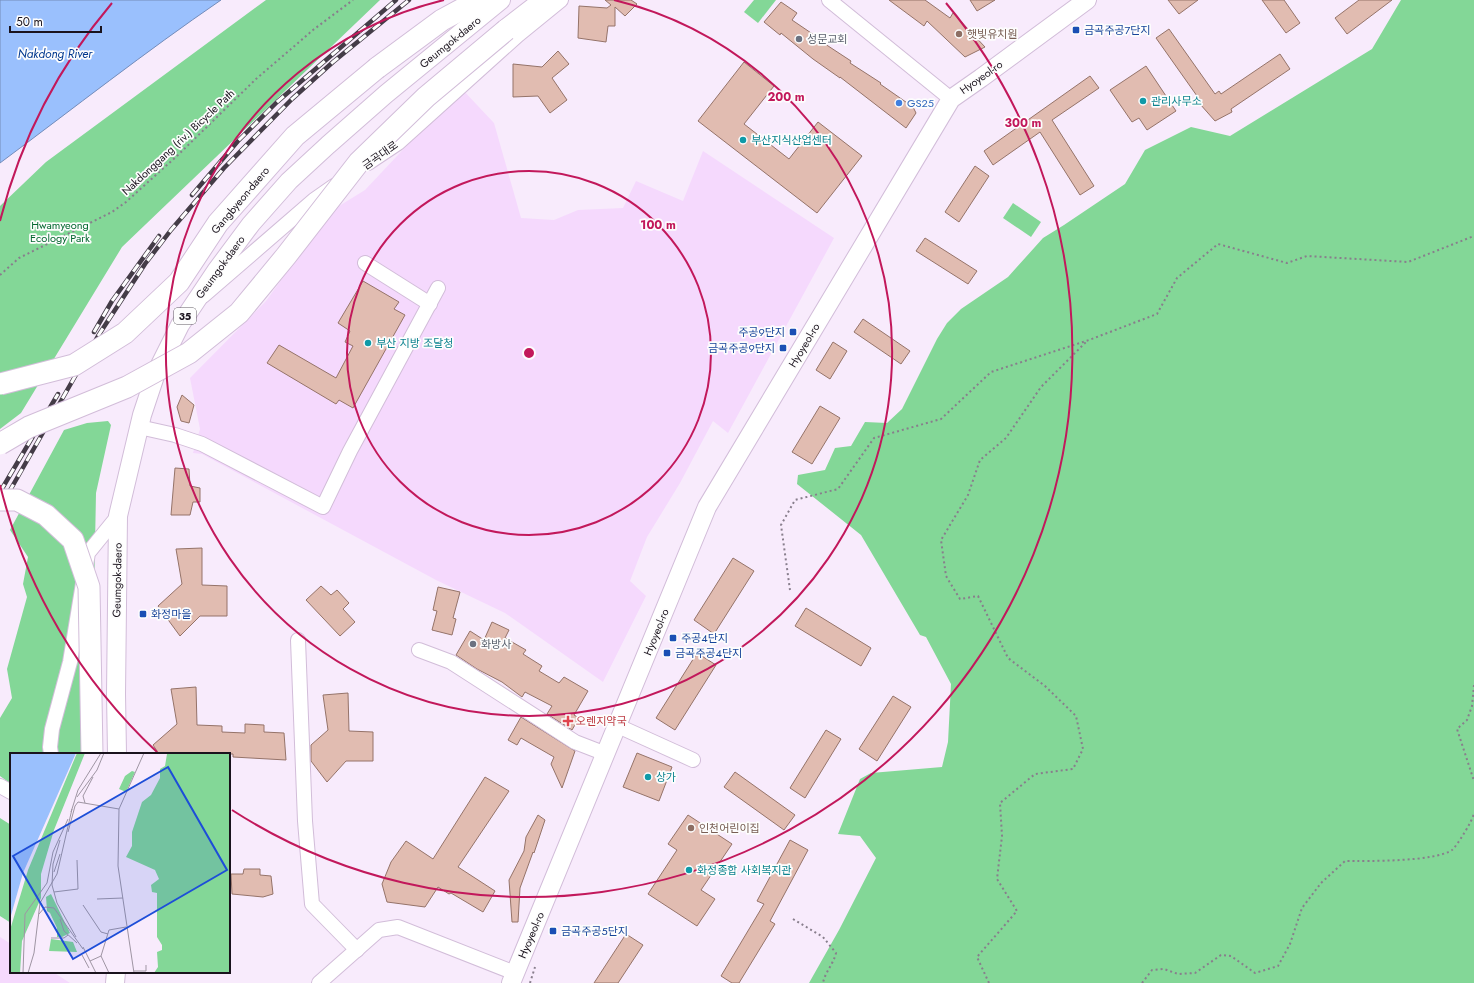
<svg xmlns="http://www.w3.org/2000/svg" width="1474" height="983" font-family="Jost,'Noto Sans KR',sans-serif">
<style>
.built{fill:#f5d9fd}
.green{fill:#83d797}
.water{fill:#9ac0fd;stroke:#748cba}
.building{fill:#e1bcb1;stroke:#957369}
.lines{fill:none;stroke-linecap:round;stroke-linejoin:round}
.minor-casing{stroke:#d2bdd9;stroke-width:16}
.major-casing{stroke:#d2bdd9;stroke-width:20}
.highway-casing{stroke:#d2bdd9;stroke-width:23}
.path{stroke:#887e8c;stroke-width:2;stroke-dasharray:2 3;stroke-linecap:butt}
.minor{stroke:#fff;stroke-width:14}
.major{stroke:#fff;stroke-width:18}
.highway{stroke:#fff;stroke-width:21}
.rail-casing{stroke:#443c47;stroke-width:4.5}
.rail{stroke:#fdfdfd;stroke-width:3;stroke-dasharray:9;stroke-linecap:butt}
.highway-bridge-casing{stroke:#d2bdd9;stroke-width:23;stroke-linecap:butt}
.highway-bridge{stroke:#fff;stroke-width:21}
.ring{fill:none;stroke:#c2185b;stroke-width:2}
.transit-dot{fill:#1a4fb4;stroke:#fdfdfd;stroke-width:1.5}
.education-dot{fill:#8d6e63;stroke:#fdfdfd;stroke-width:1.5}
.worship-dot{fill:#6b7280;stroke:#fdfdfd;stroke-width:1.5}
.culture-dot{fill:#0f9aa8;stroke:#fdfdfd;stroke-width:1.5}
.shop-dot{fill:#3f7fe0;stroke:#fdfdfd;stroke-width:1.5}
.health-dot{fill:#e0444e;stroke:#fdfdfd;stroke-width:1.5}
.labels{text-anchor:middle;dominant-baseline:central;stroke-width:3.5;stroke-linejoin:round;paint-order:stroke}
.shield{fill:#fdfdfd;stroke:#5e5960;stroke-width:1}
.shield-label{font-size:10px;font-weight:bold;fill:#1a131d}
.transit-label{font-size:11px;fill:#164399;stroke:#fdfdfd;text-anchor:start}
.education-label{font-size:11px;fill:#785e54;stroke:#fdfdfd;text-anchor:start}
.worship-label{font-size:11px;fill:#5b616d;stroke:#fdfdfd;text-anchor:start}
.street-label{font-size:11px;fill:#1a131d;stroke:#fdfdfd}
.culture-label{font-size:11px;fill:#0d838f;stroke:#fdfdfd;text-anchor:start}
.shop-label{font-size:11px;fill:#366cbe;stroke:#fdfdfd;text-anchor:start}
.park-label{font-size:11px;fill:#046830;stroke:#fdfdfd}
.health-label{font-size:11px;fill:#be3a42;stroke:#fdfdfd;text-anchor:start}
.water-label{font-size:12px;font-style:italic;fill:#01388e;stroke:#fdfdfd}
.inset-road{fill:none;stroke:#9f95a3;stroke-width:1}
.view{fill:#1d4ed8;fill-opacity:0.15;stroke:#1d4ed8;stroke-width:2}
.inset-edge{fill:none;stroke:#1a131d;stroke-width:2}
.centre{fill:#c2185b;stroke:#fdfdfd;stroke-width:2}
.ring-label{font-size:12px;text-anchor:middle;font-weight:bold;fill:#c2185b;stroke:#fdfdfd;stroke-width:3.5;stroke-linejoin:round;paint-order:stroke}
</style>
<rect width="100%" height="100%" fill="#f8ebfc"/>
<g class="built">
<polygon points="461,88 494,123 521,218 554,220 578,210 623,208 636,181 683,201 703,151 834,238 728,433 713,421 680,483 647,537 630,581 646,596 603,682 505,613 436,580 202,454 193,453 200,429 190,378 266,301 331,211 365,190"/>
<polygon points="0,937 11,944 11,972 53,972 70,983 0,983"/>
</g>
<g class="green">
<polygon points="266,0 380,0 122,247 21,413 0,429 0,206 46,162"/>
<polygon points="754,0 776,0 758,23 744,12"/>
<polygon points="1401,0 1474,0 1474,983 809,983 839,930 876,858 860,836 838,834 860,779 871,773 942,767 948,742 951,684 926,637 920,635 861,535 797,484 798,475 825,470 835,448 851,446 865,422 887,423 902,409 937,339 947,323 961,309 1008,277 1043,238 1064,225 1125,184 1145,150 1191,127 1230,136 1372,49"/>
<polygon points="1013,203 1041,222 1031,237 1003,218"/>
<polygon points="108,421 111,425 96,493 91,754 11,754 11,784 0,776 0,718 12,698 7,669 27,597 23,584 28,557 10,530 64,430 87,423"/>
<polygon points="0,818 11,825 11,923 0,916"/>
</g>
<path class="water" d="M0,0H221C145,52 74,108 0,163Z"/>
<g class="building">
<polygon points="605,0 631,0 637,4 625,16 615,7 615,26 608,26 606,42 578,38 579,6 607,8 611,5"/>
<polygon points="889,0 925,0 950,18 953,13 985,47 965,57 927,21 924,26"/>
<polygon points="970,0 995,0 977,11"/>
<polygon points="1168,0 1198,0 1179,14"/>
<polygon points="1262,0 1284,0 1300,23 1286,33"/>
<polygon points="1359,0 1392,0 1347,34 1335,18"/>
<polygon points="781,2 797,13 792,20 820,39 819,40 851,61 850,63 881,83 880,84 913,107 916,113 906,128 840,77 840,78 813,59 781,33 780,35 764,22"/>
<polygon points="1169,29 1215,94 1219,91 1221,94 1280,54 1290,69 1231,109 1232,112 1215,121 1200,104 1202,103 1156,38"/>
<polygon points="558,51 569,64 552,78 567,100 550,113 538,96 513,97 513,64 542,67"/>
<polygon points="744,62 774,86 744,124 789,159 818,122 862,156 817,213 698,121"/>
<polygon points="1146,66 1176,111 1147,130 1139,118 1132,122 1110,90"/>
<polygon points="1090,76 1099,88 1052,120 1094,186 1080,195 1040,132 993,165 984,151"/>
<polygon points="975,166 989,176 959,222 945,212"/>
<polygon points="925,238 977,271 968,284 916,251"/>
<polygon points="363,281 399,302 394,309 405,315 353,408 339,400 336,404 267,363 279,345 336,378 353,346 345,342 350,331 338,323"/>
<polygon points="863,319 910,351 901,364 854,332"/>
<polygon points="833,342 847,351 830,379 816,370"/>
<polygon points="182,395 194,405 189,423 181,421 177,407"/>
<polygon points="820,406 840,418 812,464 792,452"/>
<polygon points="175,468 189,469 190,486 200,488 200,502 193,502 190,515 171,515"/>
<polygon points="202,548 202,585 227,586 227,616 200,616 180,636 158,606 182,584 176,549"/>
<polygon points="733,558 754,571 714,634 694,620"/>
<polygon points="321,586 331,595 337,590 349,603 343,609 355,622 340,636 306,600"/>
<polygon points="438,587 460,592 453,618 456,619 452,635 432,630 437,611 433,610"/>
<polygon points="806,608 871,648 861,666 795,626"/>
<polygon points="492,622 509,630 505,638 526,650 523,654 542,666 539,671 559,683 564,677 588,691 574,715 579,718 572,730 547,714 552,706 525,692 522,697 502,682 477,669 456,655 470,631 484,640"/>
<polygon points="697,653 716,665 675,730 656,718"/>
<polygon points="196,687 197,725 222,726 222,732 245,733 245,724 264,725 264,732 284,733 286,760 233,757 233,754 159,754 153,745 177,724 171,689"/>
<polygon points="348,693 349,731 373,732 373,761 346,761 327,782 311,761 311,745 328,730 323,695"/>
<polygon points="893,696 911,707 877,761 859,749"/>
<polygon points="521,717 575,751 562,788 551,764 554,757 521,738 517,745 508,740"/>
<polygon points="826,730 841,739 805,798 790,788"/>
<polygon points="637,753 672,767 659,801 623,787"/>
<polygon points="735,772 795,815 784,830 724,787"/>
<polygon points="485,777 509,791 458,867 495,891 483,912 451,893 449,894 438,887 425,907 387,902 382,884 391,862 406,841 433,859"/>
<polygon points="538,815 545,820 534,853 533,852 520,888 518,922 512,922 509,880 524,851 526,837"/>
<polygon points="688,815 732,844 701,890 715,899 697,926 648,894 677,850 668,844"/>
<polygon points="790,840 808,850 770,921 775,924 739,983 732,983 721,976 764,904 757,901"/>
<polygon points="244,869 260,869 260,875 271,876 273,894 263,897 232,894 231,874 243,874"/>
<polygon points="626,934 643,945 618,983 594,983"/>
</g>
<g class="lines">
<g class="minor-casing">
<g id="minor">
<polyline points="829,0 951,99"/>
<polyline points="368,163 398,143 518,35 561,0"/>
<polyline points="365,263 430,304"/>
<polyline points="203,296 314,200 334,186"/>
<polyline points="139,427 175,435 202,444 323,507 350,451 438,288"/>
<polyline points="298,640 305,821 312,904 357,950"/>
<polyline points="419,650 451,662 575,742 606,754"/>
<polyline points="618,726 693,760"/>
<polyline points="51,754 50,747 52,729 70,662 88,553 118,516"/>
<polyline points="0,786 11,792"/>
<polyline points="319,983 379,930 398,927 515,973"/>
</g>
</g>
<g class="major-casing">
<g id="major">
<polyline points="117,754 116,694 118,516 142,415 156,373 180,325 216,271 251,224 289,181 328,145 386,94 501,0"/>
<polyline points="115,983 116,972"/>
<polyline points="511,983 707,507 951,99 981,78 1087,0"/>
</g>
</g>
<g class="highway-casing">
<g id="highway">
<polyline points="506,30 545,0"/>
<polyline points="377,68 442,20 479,0"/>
</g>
</g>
<g class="path">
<polyline points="0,275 19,258 112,212 126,202 178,155 256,79 313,30 353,0"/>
<polyline points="790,590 781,525 795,500 838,489 874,438 941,419 991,372 1089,340 1157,314 1177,278 1218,244 1287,263 1307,256 1408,262 1474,236"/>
<polyline points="1474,685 1472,706 1467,720 1457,729 1474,781"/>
<path d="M793,919L823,937L836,953C833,965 825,972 823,983"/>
<polyline points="530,983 535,967"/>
<polyline points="989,983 977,957 1017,911 997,879 1002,836 1000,803 1035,774 1073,769 1083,749 1076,716 1045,686 1008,658 978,596 960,599 946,576 941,540 968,495 980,460 1006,438 1041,387 1087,341"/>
<path d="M1142,983L1152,970L1164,969L1178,974L1195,973L1221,955L1231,956L1255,973L1278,966L1290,944L1302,908L1321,883L1345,861C1368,861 1434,862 1452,850C1457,846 1473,820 1474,813"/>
</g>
<use href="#minor" class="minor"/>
<use href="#major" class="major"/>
<use href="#highway" class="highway"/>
<g class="rail-casing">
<g id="rail">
<polyline points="192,195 238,141 277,102 396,0"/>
<polyline points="94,332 112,301 159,236"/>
<polyline points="0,492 58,394"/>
<polyline points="0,508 98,336 145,264 171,230 224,168 292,99 333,62 409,0"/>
</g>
</g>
<use href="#rail" class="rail"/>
<g class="highway-bridge-casing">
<g id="highway-bridge">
<polyline points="0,384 74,365 125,333 179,282 218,223 295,136 377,68"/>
<polyline points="0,444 29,427 127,387 189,353 239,313 286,256 359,162 426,97 506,30"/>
<polyline points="0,500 17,500 46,515 73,540 89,587 92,754"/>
</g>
</g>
<use href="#highway-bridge" class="highway-bridge"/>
</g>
<g class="ring">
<circle cx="529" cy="353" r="182"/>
<path d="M614 0A363 363 0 1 1 444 0"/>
<path d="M157 752A545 545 0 0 1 0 485M0 221A545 545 0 0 1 112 3M946 3A545 545 0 0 1 232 810"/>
</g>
<g class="transit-dot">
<rect x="1072" y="26" width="8" height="8" rx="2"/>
<rect x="789" y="328" width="8" height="8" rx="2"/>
<rect x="779" y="344" width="8" height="8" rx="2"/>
<rect x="139" y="610" width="8" height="8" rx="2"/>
<rect x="669" y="634" width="8" height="8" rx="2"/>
<rect x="663" y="649" width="8" height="8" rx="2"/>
<rect x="549" y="927" width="8" height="8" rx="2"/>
</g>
<g class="education-dot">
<circle cx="959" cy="34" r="4"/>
<circle cx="691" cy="828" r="4"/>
</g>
<g class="worship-dot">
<circle cx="799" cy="39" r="4"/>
<circle cx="473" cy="644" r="4"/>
</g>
<g class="culture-dot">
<circle cx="1143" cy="101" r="4"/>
<circle cx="743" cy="140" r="4"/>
<circle cx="368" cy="343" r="4"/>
<circle cx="648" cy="777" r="4"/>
<circle cx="689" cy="870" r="4"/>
</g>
<circle class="shop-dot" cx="899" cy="103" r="4"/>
<path class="health-dot" d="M566 715h4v4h4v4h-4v4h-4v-4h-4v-4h4z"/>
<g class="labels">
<rect class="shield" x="174" y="308" width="22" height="16" rx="3"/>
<g class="shield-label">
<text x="185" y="316">35</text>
</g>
<g class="transit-label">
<text x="1084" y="30">금곡주공7단지</text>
<text x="785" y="332" text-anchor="end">주공9단지</text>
<text x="775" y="348" text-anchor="end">금곡주공9단지</text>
<text x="151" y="614">화정마을</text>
<text x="681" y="638">주공4단지</text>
<text x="675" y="653">금곡주공4단지</text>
<text x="561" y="931">금곡주공5단지</text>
</g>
<g class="education-label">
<text x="967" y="34">햇빛유치원</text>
<text x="699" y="828">인천어린이집</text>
</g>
<g class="worship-label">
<text x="807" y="39">성문교회</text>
<text x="481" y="644">화방사</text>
</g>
<g class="street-label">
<text transform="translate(450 42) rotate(-39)">Geumgok-daero</text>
<text transform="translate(981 77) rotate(-35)">Hyoyeol-ro</text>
<text transform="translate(178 142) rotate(-43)">Nakdonggang (riv.) Bicycle Path</text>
<text transform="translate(380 155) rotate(-35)">금곡대로</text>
<text transform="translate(240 200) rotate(-50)">Gangbyeon-daero</text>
<text transform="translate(220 267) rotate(-54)">Geumgok-daero</text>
<text transform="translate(804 345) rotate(-59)">Hyoyeol-ro</text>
<text transform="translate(117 580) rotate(-89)">Geumgok-daero</text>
<text transform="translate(656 632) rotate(-68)">Hyoyeol-ro</text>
<text transform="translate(531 935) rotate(-67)">Hyoyeol-ro</text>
</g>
<g class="culture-label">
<text x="1151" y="101">관리사무소</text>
<text x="751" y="140">부산지식산업센터</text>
<text x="376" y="343">부산 지방 조달청</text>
<text x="656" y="777">상가</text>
<text x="697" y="870">화정종합 사회복지관</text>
</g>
<g class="shop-label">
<text x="907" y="103">GS25</text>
</g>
<g class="park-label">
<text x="60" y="225">Hwamyeong<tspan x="60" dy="13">Ecology Park</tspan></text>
</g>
<g class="health-label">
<text x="576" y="721">오렌지약국</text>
</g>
<g class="water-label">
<text x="55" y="54">Nakdong River</text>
</g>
</g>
<g transform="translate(10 753)">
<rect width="220" height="220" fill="#f8ebfc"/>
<path d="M67,0H75L44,77L31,121V145L12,188L10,220H0V177L18,117ZM150,0H220V220H144L148,214L147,199L152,197V192L147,184V140L142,139L141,132L149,126L145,117L116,104L122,93V79L132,49L141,42L150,25V16L155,13L157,1ZM122,18L125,19L116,39L109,36L115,23ZM41,141L60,180L52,184H47V175L40,160L37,158L36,144ZM41,186L63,189L67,199L39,198Z" fill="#83d797"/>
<path d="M0,0H66L13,120L0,166Z" fill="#9ac0fd"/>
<path class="inset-road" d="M67,44L87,17L94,0M68,49L109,56M75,50L73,43L83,24M61,59L68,37L91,0M58,79L65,53L68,49M50,87L43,111L42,132L47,150L66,184M44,119L50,101M44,139L68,136L67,107M87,146L113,145M73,152L91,179L98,181M29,161L35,154L44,155L73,196M50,166L54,178L67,190M41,185H54L58,182M73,194L86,220M72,202L79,215M91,203L99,220M80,208L91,203L99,177L116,174M124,218H136V212M13,220L15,161L37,130L43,99L58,66M18,220L24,200L30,150L47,121L62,56M124,220L108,113L109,56L134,0"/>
<path class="view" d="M158,14L217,117L63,206L3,103Z"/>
<rect width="220" height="220" class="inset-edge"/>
</g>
<circle cx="529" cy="353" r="6" class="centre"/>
<g class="ring-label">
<text x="786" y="101">200 m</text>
<text x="1023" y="127">300 m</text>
<text x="658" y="229">100 m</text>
</g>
<path d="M10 26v6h91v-6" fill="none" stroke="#1a131d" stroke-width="2"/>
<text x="16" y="26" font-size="12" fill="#1a131d" stroke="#fdfdfd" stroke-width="3" paint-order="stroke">50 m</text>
</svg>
